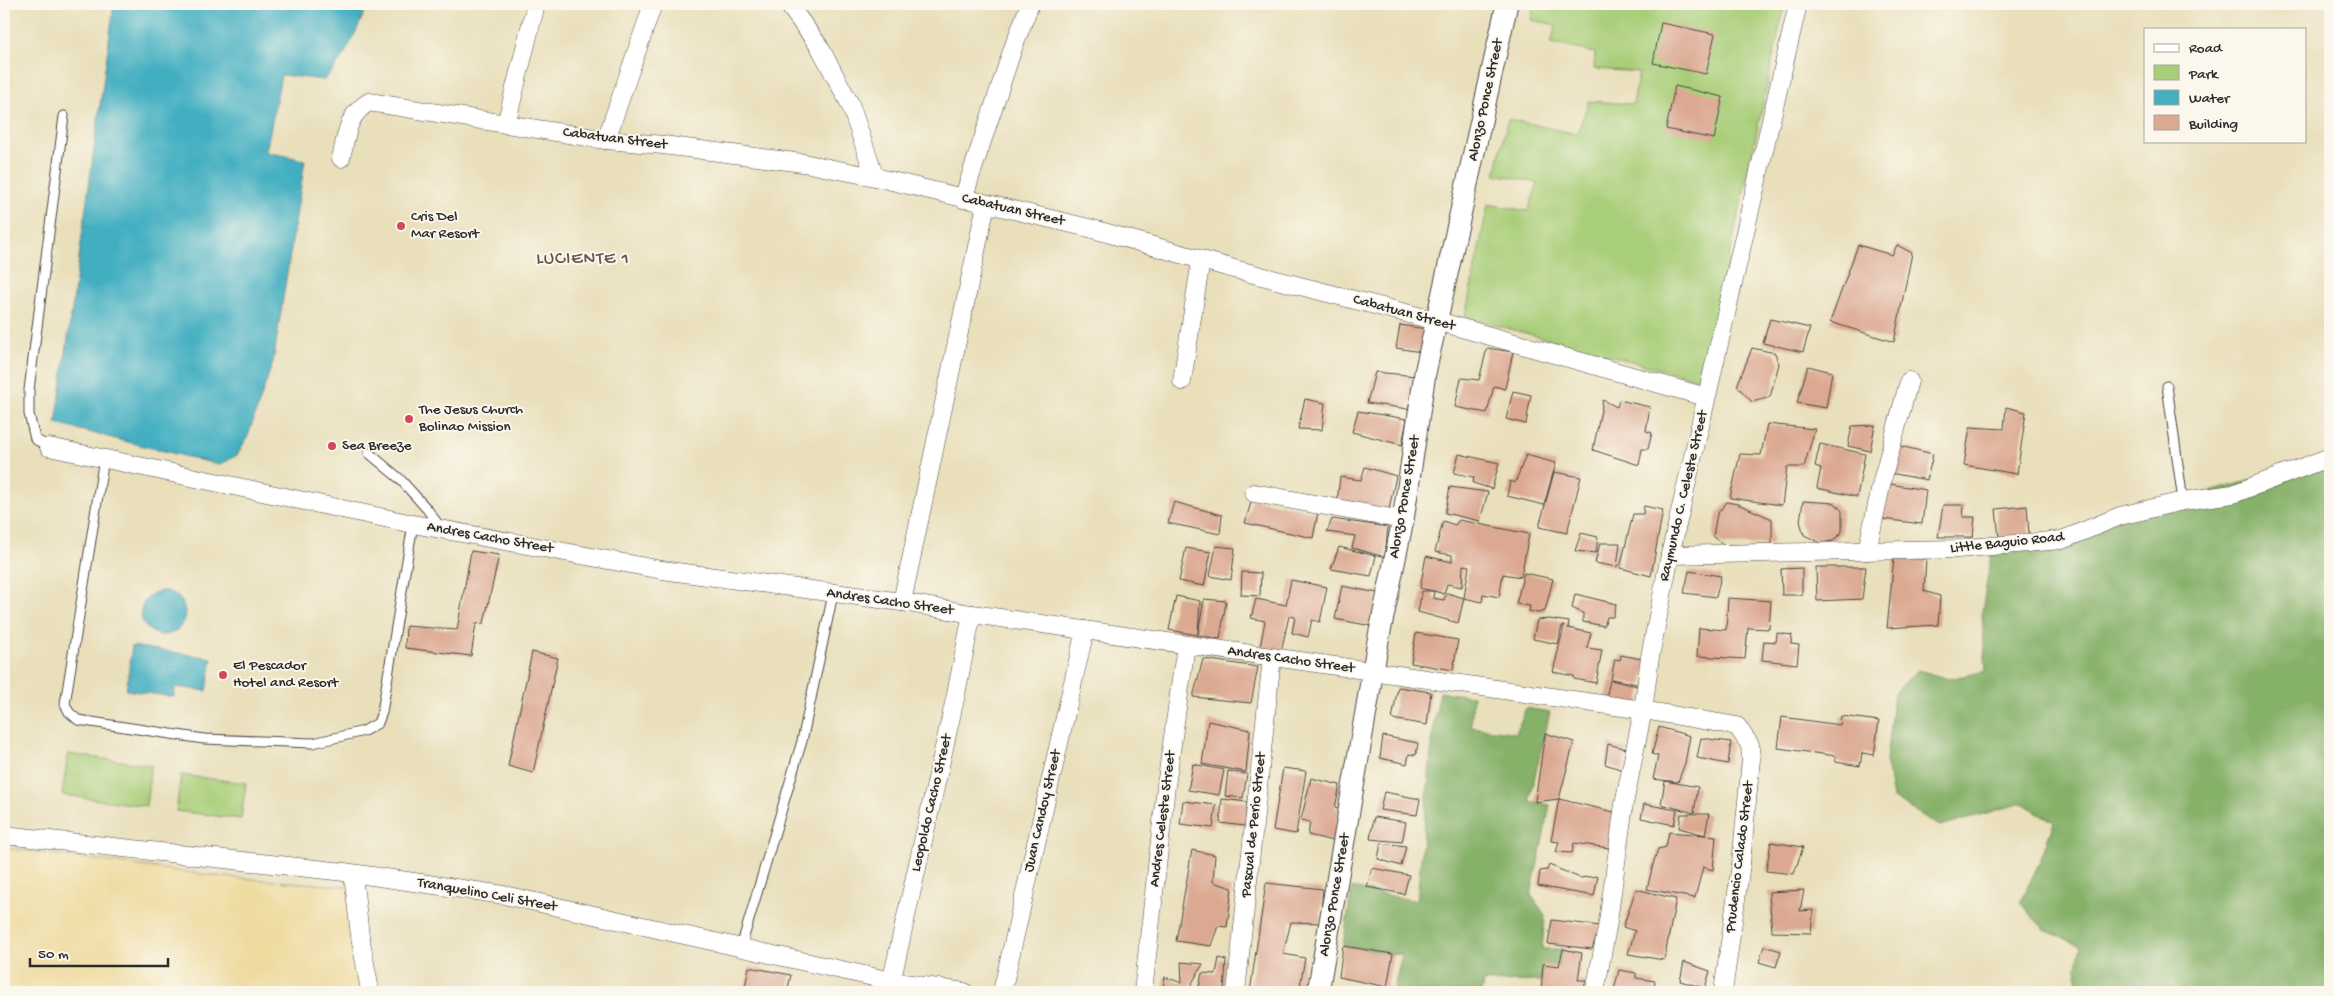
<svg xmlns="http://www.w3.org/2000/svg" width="2334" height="996" font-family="'Gochi Hand',sans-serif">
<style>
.green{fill:#a9ce79;stroke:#6a7c52}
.forest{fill:#86b169;stroke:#586e4a}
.sand{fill:#eeda9e;stroke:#8c8264}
.water{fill:#43afc1;stroke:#376d76}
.building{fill:#dba891;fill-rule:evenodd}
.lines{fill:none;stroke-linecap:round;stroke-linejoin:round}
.service-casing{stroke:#484641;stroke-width:11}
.minor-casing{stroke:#484641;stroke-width:19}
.tertiary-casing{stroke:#484641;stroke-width:23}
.service{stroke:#fff;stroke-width:9}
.minor{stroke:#fff;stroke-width:18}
.tertiary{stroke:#fff;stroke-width:21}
.poi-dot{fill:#d1495b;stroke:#fbf7ec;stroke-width:2}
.labels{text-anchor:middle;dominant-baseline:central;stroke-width:4;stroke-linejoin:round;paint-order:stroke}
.street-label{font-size:15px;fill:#2b2b2b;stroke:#fbf7ec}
.poi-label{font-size:15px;fill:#2b2b2b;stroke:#fbf7ec;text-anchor:start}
.quarter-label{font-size:18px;letter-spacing:1px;fill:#69574f;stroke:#fbf7ec}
</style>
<rect width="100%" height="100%" fill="#fbf7ec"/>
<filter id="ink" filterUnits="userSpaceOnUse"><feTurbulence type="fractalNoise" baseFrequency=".02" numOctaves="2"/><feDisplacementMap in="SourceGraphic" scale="10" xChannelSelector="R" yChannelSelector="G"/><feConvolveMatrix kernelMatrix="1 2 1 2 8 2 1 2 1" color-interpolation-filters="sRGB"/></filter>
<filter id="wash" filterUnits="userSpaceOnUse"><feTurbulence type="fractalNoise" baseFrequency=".0096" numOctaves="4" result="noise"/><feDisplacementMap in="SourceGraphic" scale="20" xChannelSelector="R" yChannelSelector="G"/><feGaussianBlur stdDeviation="1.12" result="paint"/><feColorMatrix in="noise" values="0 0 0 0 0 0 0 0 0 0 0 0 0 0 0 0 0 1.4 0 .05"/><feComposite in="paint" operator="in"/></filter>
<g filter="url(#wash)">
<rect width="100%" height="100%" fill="#e9dfbb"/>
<g class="green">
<polygon points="1534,4 1785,4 1702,380 1465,317 1488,204 1528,211 1538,183 1495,174 1508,119 1577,134 1589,101 1633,104 1639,72 1594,69 1595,53 1551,43 1556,25 1531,20"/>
<polygon points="68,754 151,765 146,806 62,795"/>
<polygon points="181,775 246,783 241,819 176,811"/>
</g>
<g class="forest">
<polygon points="2330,457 2330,992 2081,992 2076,973 2081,946 2044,929 2020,903 2040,861 2054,822 2022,803 1940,826 1893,798 1886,760 1894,693 1918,670 1949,679 1986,671 1982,612 1991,556"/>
<polygon points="1440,692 1473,696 1471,727 1516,733 1526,708 1550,712 1529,801 1550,805 1531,895 1545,915 1542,949 1563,949 1559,966 1543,964 1541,981 1483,982 1481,992 1393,992 1402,955 1343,946 1352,888 1417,901 1434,722"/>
</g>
<polygon class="sand" points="4,848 224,877 354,887 366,992 4,992"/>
<g class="water">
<path d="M114,4H368C356,32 346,58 324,80L281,75L266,152L305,160L273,362L248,436L237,455L220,465L56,424Z"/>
<circle cx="163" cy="613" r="22"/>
<polygon points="132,646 212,658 207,691 175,687 174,697 126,690"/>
</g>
<g id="blocks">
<g class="building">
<polygon points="1661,23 1715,34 1706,74 1653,63"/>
<polygon points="1675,86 1723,97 1714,139 1666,129"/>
<polygon points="1858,245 1892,255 1897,245 1912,253 1894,342 1830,322"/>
<polygon points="1770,319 1810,328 1803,352 1763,343"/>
<polygon points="1400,325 1427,329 1421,352 1396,348"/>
<polygon points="1487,348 1513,352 1505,389 1494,386 1487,413 1455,407 1461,378 1479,380"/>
<polygon points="1752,348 1775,353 1779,364 1770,397 1752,402 1737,386"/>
<polygon points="1808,366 1832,372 1826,408 1797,403"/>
<polygon points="1375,372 1416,376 1408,409 1367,403"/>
<polygon points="1513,391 1531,395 1526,424 1506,419"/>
<polygon points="1305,399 1325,403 1322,430 1298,429"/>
<polygon points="1603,400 1617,407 1619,400 1650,407 1646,431 1652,433 1648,449 1642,449 1639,465 1593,450"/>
<polygon points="2006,407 2026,412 2017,474 1964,465 1970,427 2004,429"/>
<polygon points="1358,411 1407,419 1402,445 1352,432"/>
<polygon points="1767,424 1815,429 1804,467 1787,467 1782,505 1730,498 1740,454 1761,455"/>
<polygon points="1875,425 1870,451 1848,446 1852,426"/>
<polygon points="1820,444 1865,454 1857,497 1817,488 1821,468 1815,466"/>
<polygon points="1896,445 1933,454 1927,480 1890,473"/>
<polygon points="1459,454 1499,463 1492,489 1473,483 1474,477 1454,473"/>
<polygon points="1526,455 1556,463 1544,505 1507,496 1510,481 1515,483"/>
<polygon points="1365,467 1396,476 1389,509 1337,502 1340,477 1361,480"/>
<polygon points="1554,472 1581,477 1567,533 1539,527"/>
<polygon points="1890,484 1926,490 1922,524 1882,519"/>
<polygon points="1450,487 1488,492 1480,521 1445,513"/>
<polygon points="1252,499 1318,512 1313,538 1245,523"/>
<polygon points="1803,501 1835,503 1842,511 1842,532 1833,541 1821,543 1804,535 1800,521"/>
<polygon points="1174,502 1222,515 1220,534 1168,523"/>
<polygon points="1727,502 1738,504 1772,519 1772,544 1724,545 1713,536 1717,514"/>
<polygon points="1943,505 1964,505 1963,517 1975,517 1973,537 1938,537"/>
<polygon points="1644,506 1663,510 1651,576 1620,568 1633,514 1643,514"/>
<polygon points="2027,506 2029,535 1999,538 1996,509"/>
<polygon points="1332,519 1388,527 1385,557 1352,548 1355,536 1327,532"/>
<path d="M1459,520L1529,534L1521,577L1503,574L1499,597L1483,594L1482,602L1464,598L1458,623L1418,612L1422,591H1434L1420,588L1426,556L1452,562V555L1435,552L1443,521L1455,525ZM1463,565L1469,566L1464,598L1447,593L1444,600L1433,598L1434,591L1444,594L1447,584L1462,587Z"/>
<polygon points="1581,533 1598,537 1596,553 1575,551"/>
<polygon points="1600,543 1620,543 1617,567 1595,563"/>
<polygon points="1216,546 1235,548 1231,580 1210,576"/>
<polygon points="1339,547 1376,556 1371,576 1331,569"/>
<polygon points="1186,548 1211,552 1204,586 1179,581"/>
<polygon points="471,551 499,555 484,623 476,624 471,656 405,648 406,626 457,630"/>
<polygon points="1894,558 1926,559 1924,591 1940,596 1938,625 1887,628"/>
<polygon points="1816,567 1866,567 1862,599 1817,601"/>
<polygon points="1802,568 1802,595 1782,595 1781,569"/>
<polygon points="1689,571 1721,576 1716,597 1684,593"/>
<polygon points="1242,572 1261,573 1260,596 1241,595"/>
<polygon points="1524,573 1553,579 1545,611 1538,613 1529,611 1530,606 1516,604"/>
<polygon points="1291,580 1327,587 1320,622 1312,620 1308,637 1292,633 1295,617 1289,616 1281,652 1260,648 1265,621 1251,618 1256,599 1286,605"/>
<polygon points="1342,586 1378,593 1371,626 1335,619"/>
<polygon points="1575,594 1616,604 1613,617 1607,617 1604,626 1583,622 1583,613 1572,608"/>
<polygon points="1176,596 1200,601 1198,634 1204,599 1226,601 1220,639 1169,630"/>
<polygon points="1728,598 1771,601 1769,629 1748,628 1745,659 1697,656 1699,628 1726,630"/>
<polygon points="1549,619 1569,622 1568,628 1591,633 1587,648 1602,650 1596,683 1574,679 1574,676 1553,672 1564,626 1562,626 1558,644 1533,639 1537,620"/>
<polygon points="1416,633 1458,640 1453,670 1411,663"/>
<polygon points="1777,633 1792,635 1791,644 1799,645 1797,664 1762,660 1764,641 1776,642"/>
<polygon points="532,652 558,658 533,773 508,766"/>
<polygon points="1621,655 1647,660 1642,685 1611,679 1615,659 1620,660"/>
<polygon points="1203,659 1258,667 1251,703 1193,697"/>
<polygon points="1610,680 1642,687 1638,707 1606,699"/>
<polygon points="1398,687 1431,692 1427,725 1392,719"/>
<polygon points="1841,716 1879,721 1874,755 1862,753 1860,766 1835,762 1836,756 1778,748 1782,717 1840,725"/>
<polygon points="1208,721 1250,730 1246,772 1202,764"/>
<polygon points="1659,727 1690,736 1685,763 1678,782 1653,779 1658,756 1652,754"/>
<polygon points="1545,733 1574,742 1559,799 1535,802"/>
<polygon points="1383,736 1418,743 1416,755 1409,754 1407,764 1380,758"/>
<polygon points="1701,738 1731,742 1728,764 1697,758"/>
<polygon points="1608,744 1627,749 1623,770 1605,764"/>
<polygon points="1193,764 1224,770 1219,795 1188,790"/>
<polygon points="1283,768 1306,771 1296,834 1273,830"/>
<polygon points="1228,771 1247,774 1243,798 1225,796"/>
<polygon points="1311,778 1340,785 1335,808 1339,809 1333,841 1308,835 1310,822 1301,820"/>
<polygon points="1665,781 1698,787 1694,813 1661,804"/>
<polygon points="1384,792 1420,799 1417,815 1380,810"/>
<polygon points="1222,799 1247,802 1245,826 1220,823"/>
<polygon points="1559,799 1618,813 1609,848 1574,843 1572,853 1556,852 1559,842 1551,841"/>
<polygon points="1183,801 1216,805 1213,828 1180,824"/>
<polygon points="1644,804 1677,810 1674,825 1641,818"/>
<polygon points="1681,814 1709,814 1705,835 1716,836 1713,870 1703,867 1695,898 1647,889 1654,861 1658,849 1666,847 1669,832 1705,835 1679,828"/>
<polygon points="1374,817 1406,822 1402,842 1370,839"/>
<polygon points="1771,842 1803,847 1794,874 1766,871"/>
<polygon points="1381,843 1406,846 1401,866 1378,859"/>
<polygon points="1192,850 1215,855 1213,882 1232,888 1227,927 1218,926 1211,946 1176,941"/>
<polygon points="1549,865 1580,878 1598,876 1594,896 1538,886 1540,871 1547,870"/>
<polygon points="1372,868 1409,875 1404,894 1367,887"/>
<polygon points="1266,883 1323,889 1320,923 1291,922 1283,954 1305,958 1299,992 1250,992"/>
<polygon points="1636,889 1676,899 1664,960 1628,954 1635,931 1623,927"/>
<polygon points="1804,890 1800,911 1813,910 1811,933 1772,932 1769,892"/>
<polygon points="1552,920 1600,926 1592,949 1548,944"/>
<polygon points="1343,946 1393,954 1387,987 1339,977"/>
<polygon points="1764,946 1781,951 1776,967 1759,962"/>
<polygon points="1563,949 1582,953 1578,980 1586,980 1583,992 1541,992 1543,964 1559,966"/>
<polygon points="1219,958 1226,960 1224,992 1198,992 1202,973 1216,974"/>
<polygon points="1181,962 1203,964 1191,985 1189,992 1162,992 1165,977 1182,983"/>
<polygon points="1684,962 1710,971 1705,988 1680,981"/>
<polygon points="749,967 791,975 787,992 744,992"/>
<polygon points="1619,970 1636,973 1636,978 1655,981 1653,992 1614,990"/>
</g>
</g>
</g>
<g filter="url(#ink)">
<use href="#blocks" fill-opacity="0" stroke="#484641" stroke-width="1"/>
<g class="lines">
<g class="service-casing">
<g id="service">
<polyline points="2167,386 2183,501"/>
<polyline points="49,447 35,439 29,414 29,390 64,116"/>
<polyline points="369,453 400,479 427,509 440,527"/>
<polyline points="104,458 65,704 69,712 78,720 204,739 313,743 364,731 378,723 382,712 413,524"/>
<polyline points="741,947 802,741 833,594"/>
</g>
</g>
<g class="minor-casing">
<g id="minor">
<polyline points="788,4 819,46 850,104 875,177"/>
<polyline points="506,124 536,4"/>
<polyline points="606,140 653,4"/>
<path d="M341,158C347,134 347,115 369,102L606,140L663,145L803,163L875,177L1093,229L1234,269L1437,321L1706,397"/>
<polyline points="963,199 1013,48 1030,4"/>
<polyline points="1182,381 1201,260"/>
<polyline points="49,447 413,524 662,570 902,602 972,614 1643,710 1737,726 1750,745 1751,759 1741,864 1723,992"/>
<polyline points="1254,493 1403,520"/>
<polyline points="1867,551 1883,477 1909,381"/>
<polyline points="1670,555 1957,549 2062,540 2120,516 2183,501 2233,494 2330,457"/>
<polyline points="902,602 986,204"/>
<polyline points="4,835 344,872 504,895 891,981 964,992"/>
<polyline points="353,874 360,936 369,985"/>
<polyline points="889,992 955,699 972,614"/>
<polyline points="1002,992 1085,630"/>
<polyline points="1143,992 1166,786 1186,645"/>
<polyline points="1236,992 1272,657"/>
<polyline points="1595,992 1608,922 1624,804 1643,710 1650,657 1670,555 1798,4"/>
</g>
</g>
<g class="tertiary-casing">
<polyline id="tertiary" points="1318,992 1378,641 1403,520 1425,373 1507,4"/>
</g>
<use href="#service" class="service"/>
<use href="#minor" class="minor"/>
<use href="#tertiary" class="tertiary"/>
</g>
</g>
<g class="poi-dot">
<circle cx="401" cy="226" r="5"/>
<circle cx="409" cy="419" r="5"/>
<circle cx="332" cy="446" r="5"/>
<circle cx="223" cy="675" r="5"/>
</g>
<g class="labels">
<g class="street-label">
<text transform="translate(1486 100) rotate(-78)">Alonzo Ponce Street</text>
<text transform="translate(615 139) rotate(7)">Cabatuan Street</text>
<text transform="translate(1013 210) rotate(13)">Cabatuan Street</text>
<text transform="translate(1404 313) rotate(15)">Cabatuan Street</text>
<text transform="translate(1684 496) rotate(-77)">Raymundo C. Celeste Street</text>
<text transform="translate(1405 497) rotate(-80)">Alonzo Ponce Street</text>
<text transform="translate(490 538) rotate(10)">Andres Cacho Street</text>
<text transform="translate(2007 543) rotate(-6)">Little Baguio Road</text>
<text transform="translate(890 602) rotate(8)">Andres Cacho Street</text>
<text transform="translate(1291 660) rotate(8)">Andres Cacho Street</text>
<text transform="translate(932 803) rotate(-77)">Leopoldo Cacho Street</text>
<text transform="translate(1043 811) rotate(-77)">Juan Candoy Street</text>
<text transform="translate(1163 819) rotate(-83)">Andres Celeste Street</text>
<text transform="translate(1254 825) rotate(-84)">Pascual de Perio Street</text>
<text transform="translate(1740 857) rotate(-83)">Prudencio Calado Street</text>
<text transform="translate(487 895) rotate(10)">Tranquelino Celi Street</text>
<text transform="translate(1335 895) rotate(-80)">Alonzo Ponce Street</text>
</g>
<g class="poi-label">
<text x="411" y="217">Cris Del<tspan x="411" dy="17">Mar Resort</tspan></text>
<text x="419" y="410">The Jesus Church<tspan x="419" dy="17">Bolinao Mission</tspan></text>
<text x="342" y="446">Sea Breeze</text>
<text x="233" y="666">El Pescador<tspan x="233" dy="17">Hotel and Resort</tspan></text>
</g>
<g class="quarter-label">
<text x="583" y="259">LUCIENTE 1</text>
</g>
</g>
<rect width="2334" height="996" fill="none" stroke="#fbf7ec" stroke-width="20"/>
<rect x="2144" y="28" width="162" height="115" fill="#fbf7ec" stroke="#a8a59f"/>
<rect x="2154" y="44" width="25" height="8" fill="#ffffff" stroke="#a8a59f"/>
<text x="2189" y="52" font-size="15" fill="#2b2b2b">Road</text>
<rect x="2154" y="65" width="25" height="15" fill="#a9ce79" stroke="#a8a59f"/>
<text x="2189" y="78" font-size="15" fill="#2b2b2b">Park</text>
<rect x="2154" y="90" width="25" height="15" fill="#43afc1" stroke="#a8a59f"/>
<text x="2189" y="102" font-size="15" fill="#2b2b2b">Water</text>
<rect x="2154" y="115" width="25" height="15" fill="#dba891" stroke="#a8a59f"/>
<text x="2189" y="128" font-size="15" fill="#2b2b2b">Building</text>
<path d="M30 958v8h138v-8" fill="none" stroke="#2b2b2b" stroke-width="2.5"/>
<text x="38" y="958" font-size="15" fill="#2b2b2b" stroke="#fbf7ec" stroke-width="4" paint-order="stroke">50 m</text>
</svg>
